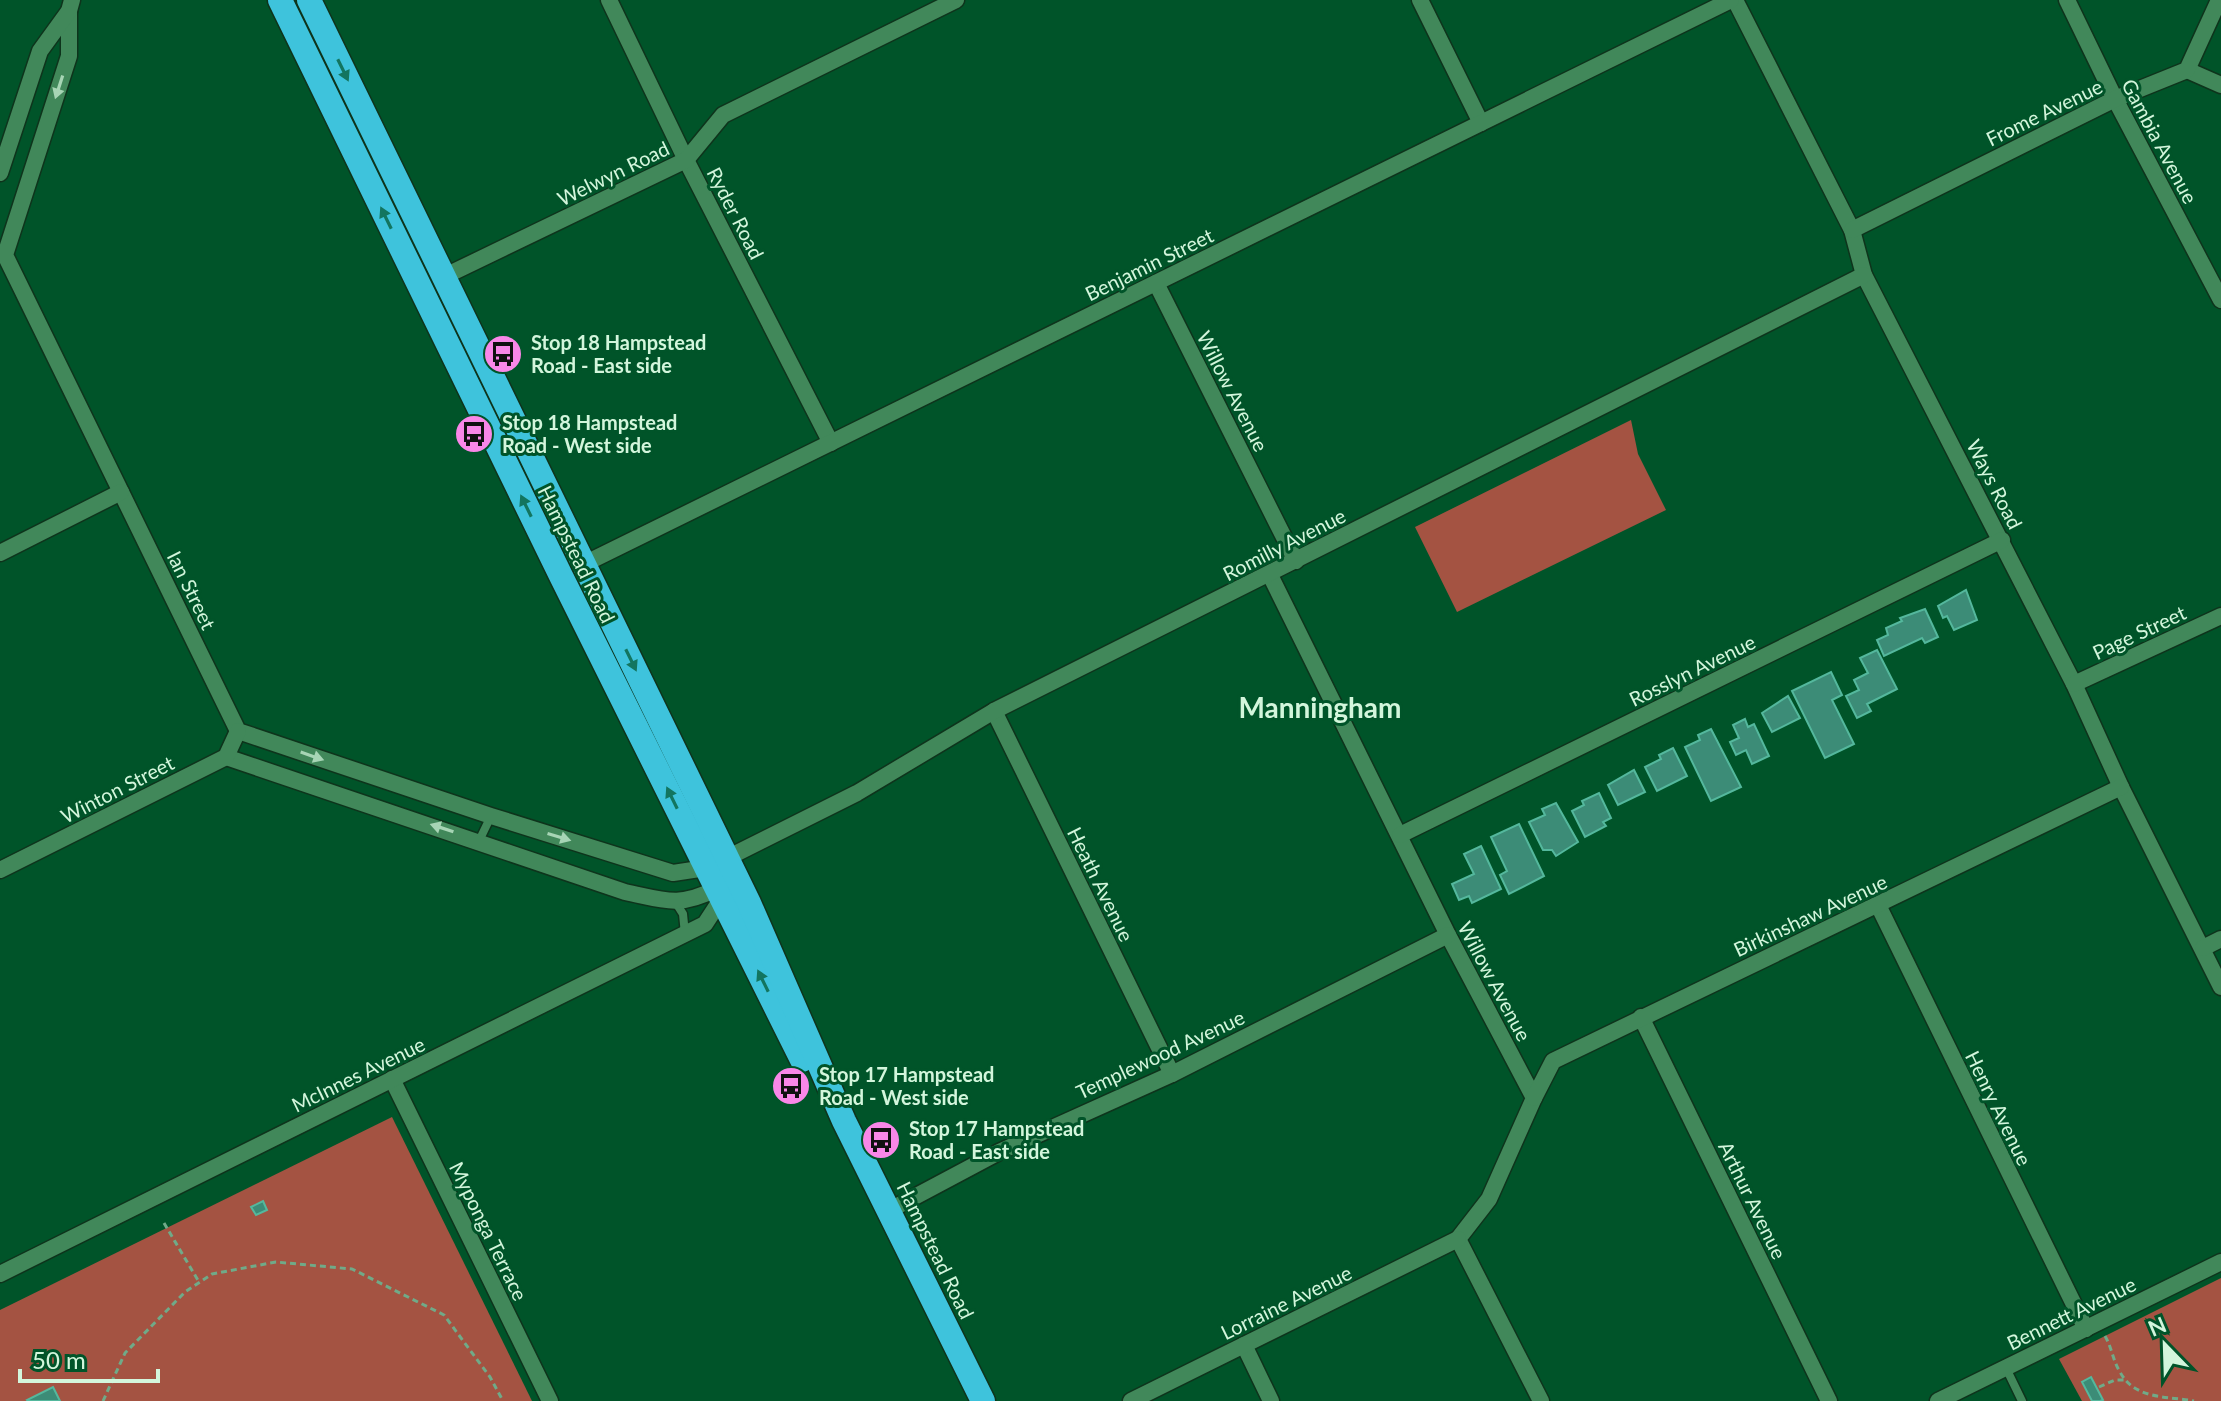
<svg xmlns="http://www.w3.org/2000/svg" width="2221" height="1401" font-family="Lato,sans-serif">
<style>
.green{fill:#a45342}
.building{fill:#3c8c77;stroke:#54b89d;stroke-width:2}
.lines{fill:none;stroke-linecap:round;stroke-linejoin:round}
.lane-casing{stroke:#0e341c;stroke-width:11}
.street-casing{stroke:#0e341c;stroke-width:19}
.highway-casing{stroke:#0e341c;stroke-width:27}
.path{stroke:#70aa88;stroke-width:3;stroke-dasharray:6 4;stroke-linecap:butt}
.lane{stroke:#41885a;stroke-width:8}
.street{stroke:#41885a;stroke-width:16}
.highway{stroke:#3ec3dc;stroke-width:24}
.oneway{fill:#13755f}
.oneway2{fill:#a7d5b5}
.labels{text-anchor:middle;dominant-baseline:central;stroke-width:6;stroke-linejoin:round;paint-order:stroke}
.street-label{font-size:20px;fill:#d3f6dc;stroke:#005429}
.poi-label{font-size:20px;font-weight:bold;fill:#d3f6dc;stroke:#005429;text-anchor:start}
.district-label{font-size:28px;font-weight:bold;fill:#d3f6dc;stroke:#005429}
</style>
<rect width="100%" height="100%" fill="#005429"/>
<g class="green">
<polygon points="1631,420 1638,454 1666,510 1457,612 1415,527"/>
<polygon points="392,1117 532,1401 0,1401 0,1310"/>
<polygon points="2221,1278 2221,1401 2082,1401 2059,1359"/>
</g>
<g class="building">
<polygon points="1966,590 1977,620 1954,630 1947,616 1943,618 1938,606"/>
<polygon points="1925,609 1938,637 1925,643 1922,638 1884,656 1877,640 1888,635 1886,628 1902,621 1900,618"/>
<polygon points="1877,650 1897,689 1867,704 1871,711 1857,718 1846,696 1859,690 1854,680 1868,673 1860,658"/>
<polygon points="1831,672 1842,695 1832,700 1854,744 1825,758 1792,691"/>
<polygon points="1788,696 1800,718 1772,732 1762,713"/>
<polygon points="1745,719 1748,727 1754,724 1769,756 1752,764 1746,750 1736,755 1730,742 1739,738 1733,725"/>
<polygon points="1711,729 1741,787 1711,801 1685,747 1700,740 1698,735"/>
<polygon points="1673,748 1687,776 1657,791 1645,767 1661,759 1659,755"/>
<polygon points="1634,770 1645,792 1618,805 1608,785"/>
<polygon points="1599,793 1611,818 1603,822 1606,826 1585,837 1572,811 1584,805 1582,801"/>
<polygon points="1556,803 1578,842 1556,856 1552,850 1543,850 1529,822 1545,815 1542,809"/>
<polygon points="1519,824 1544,876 1509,894 1500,875 1507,871 1491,837"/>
<polygon points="1481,846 1501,889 1472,903 1469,896 1459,900 1452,884 1474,874 1464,854"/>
<polygon points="263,1201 267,1210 256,1215 251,1207"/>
<polygon points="2091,1377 2103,1400 2100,1401 2092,1401 2082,1382"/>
<polygon points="53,1387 60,1401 28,1401 27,1400"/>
</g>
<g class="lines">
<g class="lane-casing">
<g id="lane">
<polyline points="479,841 491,816"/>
<polyline points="676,903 683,914 685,934"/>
<polyline points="2006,1368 2022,1401"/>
</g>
</g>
<g class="street-casing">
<g id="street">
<polyline points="609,0 686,160 831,443"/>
<polyline points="1420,0 1481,123"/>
<polyline points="1735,0 1852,230 1864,275 2074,684 2121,787 2221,987"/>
<polyline points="2067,0 2115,99 2221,300"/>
<polyline points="69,11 69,56 5,255 238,731 491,816 673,873 706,868"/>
<polyline points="2187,70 2221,85"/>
<polyline points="0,173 40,51 69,11 72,0"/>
<polyline points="1852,230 2115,99 2187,70 2219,0"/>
<polyline points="443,277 686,160 723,115 956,0"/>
<polyline points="1156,283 1296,561"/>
<polyline points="0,553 121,492"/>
<polyline points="584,564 1731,0"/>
<polyline points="1270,575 1448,935 1534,1098 1489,1199 1458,1239 1541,1401"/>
<polyline points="2074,684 2221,616"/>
<polyline points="994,711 1172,1074"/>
<path d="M226,757L625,892C664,900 678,908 716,889"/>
<polyline points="1400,835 2002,540"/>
<polyline points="727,858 857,793 994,711 1864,275"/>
<polyline points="0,870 226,757 238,731"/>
<polyline points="1878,905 2086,1329"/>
<polyline points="2203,948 2221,939"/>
<polyline points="1641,1017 1829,1401"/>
<polyline points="392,1079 550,1401"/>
<polyline points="1534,1098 1553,1061 2121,787"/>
<polyline points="890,1210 999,1152 1172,1074 1448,935"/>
<polyline points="0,1274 705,924 722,898"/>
<polyline points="1244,1345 1271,1401"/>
<polyline points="1131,1401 1458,1239"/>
<polyline points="1938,1401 2221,1262"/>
</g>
</g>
<g class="highway-casing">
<g id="highway">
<polyline points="280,0 561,576 802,1060"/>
<polyline points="309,0 749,903 844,1121 983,1401"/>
</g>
</g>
<g class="path">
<polyline points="164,1223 199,1282"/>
<path d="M2105,1336C2112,1348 2113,1361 2120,1372C2135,1400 2167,1396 2194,1401"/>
<polyline points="2099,1387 2115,1380 2125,1380"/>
<polyline points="103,1401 125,1353 185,1292 212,1274 276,1262 352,1269 444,1315 490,1377 503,1401"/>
</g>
<use href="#lane" class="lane"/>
<use href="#street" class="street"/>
<use href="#highway" class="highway"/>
</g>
<defs><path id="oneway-solid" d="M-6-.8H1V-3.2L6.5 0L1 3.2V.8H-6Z" transform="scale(2)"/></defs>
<g class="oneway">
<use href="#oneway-solid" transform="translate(343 70) rotate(64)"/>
<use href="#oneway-solid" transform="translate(386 218) rotate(-116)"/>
<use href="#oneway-solid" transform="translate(526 506) rotate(-116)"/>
<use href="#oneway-solid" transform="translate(631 660) rotate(64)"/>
<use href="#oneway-solid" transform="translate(672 798) rotate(-116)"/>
<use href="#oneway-solid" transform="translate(763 981) rotate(-116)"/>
</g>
<g class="oneway2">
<use href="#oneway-solid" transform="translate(59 87) rotate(108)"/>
<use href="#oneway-solid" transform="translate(312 756) rotate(19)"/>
<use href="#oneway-solid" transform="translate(442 828) rotate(-162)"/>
<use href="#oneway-solid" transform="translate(559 837) rotate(17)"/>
</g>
<defs>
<g id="bus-disc" transform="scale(2)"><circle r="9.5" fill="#f987e8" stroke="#005429"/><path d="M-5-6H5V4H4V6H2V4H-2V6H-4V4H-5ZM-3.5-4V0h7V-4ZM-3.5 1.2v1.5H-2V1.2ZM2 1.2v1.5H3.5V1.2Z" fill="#111"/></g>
</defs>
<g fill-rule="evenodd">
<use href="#bus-disc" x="503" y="354"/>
<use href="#bus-disc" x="474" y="434"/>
<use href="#bus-disc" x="791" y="1086"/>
<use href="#bus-disc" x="881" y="1140"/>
</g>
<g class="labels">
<g class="street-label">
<text transform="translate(2044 112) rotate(-26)">Frome Avenue</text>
<text transform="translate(2160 141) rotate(62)">Gambia Avenue</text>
<text transform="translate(613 173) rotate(-26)">Welwyn Road</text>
<text transform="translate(736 213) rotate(63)">Ryder Road</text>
<text transform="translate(1149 264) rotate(-26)">Benjamin Street</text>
<text transform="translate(1233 391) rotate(63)">Willow Avenue</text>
<text transform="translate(1995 484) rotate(63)">Ways Road</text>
<text transform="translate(1284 544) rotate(-27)">Romilly Avenue</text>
<text transform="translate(577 554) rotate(64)">Hampstead Road</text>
<text transform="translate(192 590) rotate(64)">Ian Street</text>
<text transform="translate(2139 632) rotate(-25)">Page Street</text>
<text transform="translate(1692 670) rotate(-26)">Rosslyn Avenue</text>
<text transform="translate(117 789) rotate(-27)">Winton Street</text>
<text transform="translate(1101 884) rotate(64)">Heath Avenue</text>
<text transform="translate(1810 915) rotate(-25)">Birkinshaw Avenue</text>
<text transform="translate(1495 981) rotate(62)">Willow Avenue</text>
<text transform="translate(1160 1054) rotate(-25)">Templewood Avenue</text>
<text transform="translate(358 1074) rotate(-26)">McInnes Avenue</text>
<text transform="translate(1999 1108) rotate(64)">Henry Avenue</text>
<text transform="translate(1753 1200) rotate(64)">Arthur Avenue</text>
<text transform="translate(489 1231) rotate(64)">Myponga Terrace</text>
<text transform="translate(936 1250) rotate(64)">Hampstead Road</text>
<text transform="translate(1286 1302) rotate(-26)">Lorraine Avenue</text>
<text transform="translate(2071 1313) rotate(-26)">Bennett Avenue</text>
</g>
<g class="poi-label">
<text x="531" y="342">Stop 18 Hampstead<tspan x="531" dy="23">Road - East side</tspan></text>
<text x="502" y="422">Stop 18 Hampstead<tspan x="502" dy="23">Road - West side</tspan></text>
<text x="819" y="1074">Stop 17 Hampstead<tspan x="819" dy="23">Road - West side</tspan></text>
<text x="909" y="1128">Stop 17 Hampstead<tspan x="909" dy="23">Road - East side</tspan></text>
</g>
<g class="district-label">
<text x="1320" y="707">Manningham</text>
</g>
</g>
<g transform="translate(2165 1345) rotate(337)" stroke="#005429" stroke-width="6" paint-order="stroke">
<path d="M0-6L14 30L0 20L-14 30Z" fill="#d3f6dc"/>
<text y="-12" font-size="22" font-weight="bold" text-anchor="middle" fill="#d3f6dc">N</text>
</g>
<path d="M20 1369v12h138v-12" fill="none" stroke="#d3f6dc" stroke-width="4"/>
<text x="32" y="1369" font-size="24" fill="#d3f6dc" stroke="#005429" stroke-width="6" paint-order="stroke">50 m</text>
</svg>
